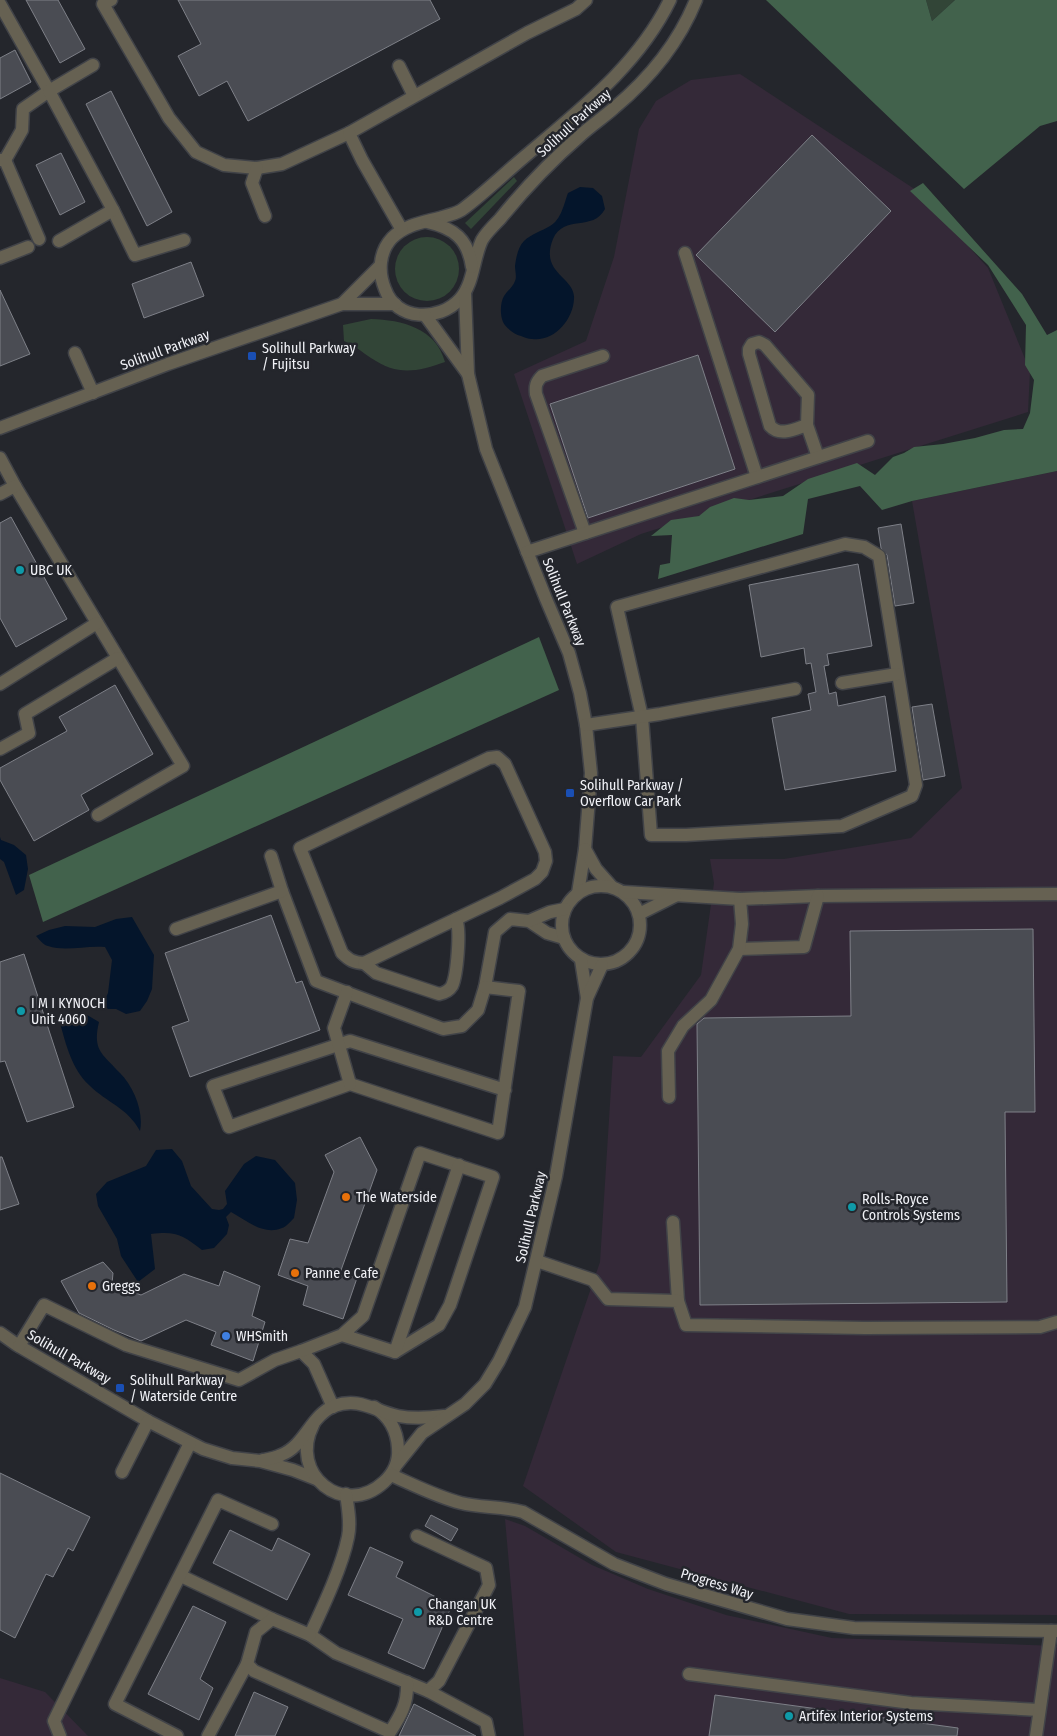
<svg xmlns="http://www.w3.org/2000/svg" width="1057" height="1736" font-family="'Fira Sans Condensed',sans-serif">
<style>
.industrial{fill:#342938}
.green{fill:#324537}
.forest{fill:#42624c}
.water{fill:#04152b}
.building{fill:#4a4c53;stroke:#7e8088}
.lines{fill:none;stroke-linecap:round;stroke-linejoin:round}
.minor-casing{stroke:#414348;stroke-width:15}
.minor{stroke:#666152;stroke-width:12}
.transit-dot{fill:#1a4fb4;stroke:#24262c;stroke-width:2}
.culture-dot{fill:#0f9aa8;stroke:#24262c;stroke-width:2}
.food-dot{fill:#e8710a;stroke:#24262c;stroke-width:2}
.shop-dot{fill:#3f7fe0;stroke:#24262c;stroke-width:2}
.labels{text-anchor:middle;dominant-baseline:central;stroke-width:5;stroke-linejoin:round;paint-order:stroke}
.street-label{font-size:14px;fill:#f1f2f7;stroke:#24262c}
.poi-label{font-size:14px;fill:#f1f2f7;stroke:#24262c;text-anchor:start}
</style>
<rect width="100%" height="100%" fill="#24262c"/>
<g class="industrial">
<polygon points="740,74 919,192 988,268 1030,371 1028,412 641,534 577,564 514,374 586,341 614,257 639,129 656,101 691,80"/>
<polygon points="1057,471 1057,1615 849,1614 616,1552 523,1486 600,1262 613,1056 641,1057 701,975 714,883 710,859 784,859 911,838 962,788 912,501"/>
<polygon points="505,1519 525,1526 592,1565 648,1589 726,1615 832,1638 1057,1646 1057,1736 524,1736"/>
<polygon points="0,1678 45,1692 88,1736 0,1736"/>
</g>
<g class="green">
<polygon points="926,0 955,0 932,21"/>
<polygon points="514,177 517,181 471,229 465,223"/>
<circle cx="427" cy="269" r="32"/>
<path d="M371,319C402,320 436,328 445,362C416,372 398,376 371,358C362,352 354,345 344,341L343,325Z"/>
</g>
<g class="forest">
<polygon points="766,0 926,0 932,21 955,0 1057,0 1057,121 1040,126 964,189"/>
<polygon points="923,183 1022,294 1047,335 1057,330 1057,471 912,501 882,510 860,486 808,499 803,534 658,579 660,565 670,563 672,535 651,536 671,520 699,516 710,507 734,498 749,500 783,496 808,479 857,463 875,475 893,457 904,453 914,447 943,444 975,438 1004,430 1023,429 1030,413 1034,380 1025,365 1026,325 988,265 910,191"/>
<polygon points="539,637 559,690 43,922 29,875"/>
</g>
<g class="water">
<path d="M580,187L593,188L602,196L605,209C593,232 564,214 553,239C539,274 576,277 574,299C573,320 554,342 532,339C528,339 524,337 521,336C514,334 506,328 503,322C500,315 500,303 504,296C507,291 513,287 515,281C517,277 515,271 515,266C516,258 518,247 524,241C531,234 542,231 550,226C561,220 564,204 568,193Z"/>
<polygon points="0,837 1,840 14,845 26,855 28,869 24,890 16,895 4,862 0,859"/>
<path d="M132,917L154,955L152,989L147,1001L140,1011L126,1014L116,1009H108L103,1004L108,993L112,960L105,947C86,945 66,952 48,946C43,945 39,939 36,936L49,930L65,926L95,927L116,919Z"/>
<path d="M82,1012L99,1022C92,1051 103,1054 120,1073C134,1087 144,1112 140,1131C127,1107 107,1103 89,1085C72,1069 66,1045 60,1023L69,1015Z"/>
<path d="M172,1149L182,1161L191,1186L212,1209L219,1210L223,1209L227,1204L225,1191L244,1164L256,1156L275,1160L295,1183L297,1200L294,1218C291,1221 286,1227 282,1228C263,1236 246,1220 231,1212L226,1217L229,1225L227,1234L214,1248L202,1250C182,1235 177,1231 151,1234L155,1269L138,1282L121,1256L117,1239L98,1206L96,1194L107,1182L146,1166L156,1150Z"/>
</g>
<g class="building">
<polygon points="26,0 58,0 85,49 60,63"/>
<polygon points="178,0 430,0 440,19 248,121 227,81 199,96 178,56 201,44"/>
<polygon points="15,50 31,82 0,99 0,58"/>
<polygon points="111,91 172,212 147,226 86,104"/>
<polygon points="812,135 891,211 775,332 696,255"/>
<polygon points="61,153 85,202 60,215 36,165"/>
<polygon points="191,262 204,296 144,318 132,284"/>
<polygon points="0,290 30,354 0,366"/>
<polygon points="698,355 735,469 588,518 550,404"/>
<polygon points="11,517 67,619 16,647 0,618 0,523"/>
<polygon points="901,524 914,603 895,606 887,555 881,548 878,528"/>
<polygon points="858,564 872,646 827,654 829,665 824,666 829,694 836,692 838,706 885,696 896,771 785,790 772,718 811,710 808,694 816,692 811,663 806,664 804,648 761,657 749,585"/>
<polygon points="115,685 153,754 81,795 89,810 34,841 0,780 0,768 67,731 59,717"/>
<polygon points="932,704 945,776 923,780 912,707"/>
<polygon points="271,915 296,983 302,981 320,1030 190,1077 172,1027 189,1021 165,953"/>
<polygon points="1033,929 1035,1112 1005,1112 1007,1302 700,1305 697,1024 704,1018 851,1016 850,931"/>
<polygon points="24,954 74,1107 27,1122 5,1061 0,1062 0,962"/>
<polygon points="360,1137 377,1170 340,1273 357,1278 343,1319 303,1305 308,1286 278,1275 290,1239 308,1243 334,1172 325,1155"/>
<polygon points="0,1157 2,1157 19,1204 0,1210"/>
<polygon points="103,1262 113,1273 112,1284 141,1295 184,1274 219,1286 224,1271 260,1286 252,1316 265,1322 253,1361 211,1345 216,1332 186,1320 141,1341 114,1330 79,1313 61,1281"/>
<polygon points="0,1473 90,1517 73,1551 68,1548 53,1577 46,1574 15,1638 0,1630"/>
<polygon points="431,1515 458,1529 451,1541 425,1526"/>
<polygon points="230,1530 272,1551 278,1538 310,1554 287,1600 213,1563"/>
<polygon points="370,1547 403,1562 396,1577 452,1605 424,1669 388,1653 403,1619 348,1595"/>
<polygon points="193,1606 226,1622 200,1679 213,1688 199,1720 148,1694"/>
<polygon points="254,1692 288,1707 275,1736 235,1736"/>
<polygon points="715,1695 958,1728 957,1736 709,1736"/>
<polygon points="414,1704 476,1736 399,1736"/>
</g>
<g class="lines">
<g class="minor-casing">
<g id="minor">
<polyline points="111,0 103,4 169,118 196,152 224,165 257,168 282,164 349,133 527,33 576,9 586,0"/>
<path d="M670,0C639,64 582,108 529,153C507,171 486,192 463,209C458,213 452,214 446,216C427,222 407,223 392,238C379,252 378,272 385,289C396,321 439,322 460,299C474,283 473,259 482,240C486,233 494,225 500,219C525,188 552,160 582,134C592,125 604,117 614,108C649,79 679,42 696,0"/>
<polyline points="0,4 49,91 23,109 22,130 5,160"/>
<polyline points="399,66 414,96"/>
<polyline points="349,133 362,160 402,230"/>
<polyline points="0,160 5,160 39,239"/>
<polyline points="257,168 252,183 265,216"/>
<polyline points="113,210 135,255 184,240"/>
<path d="M427,222C454,228 468,239 472,267"/>
<polyline points="59,241 113,210 49,91 93,65"/>
<polyline points="685,253 757,477"/>
<polyline points="0,258 28,247"/>
<polyline points="465,293 468,374 486,449 546,599 569,653 580,693 586,725 591,773 585,849 578,893"/>
<polyline points="342,304 380,266"/>
<polyline points="425,315 468,374"/>
<polyline points="75,353 93,393"/>
<path d="M807,425L808,395L765,345L759,342L752,344L749,349V354L770,426C780,437 795,429 807,425L818,457"/>
<polyline points="0,428 168,364 342,304 395,304"/>
<polyline points="0,458 15,486 183,766 98,815"/>
<polyline points="0,494 15,486"/>
<path d="M585,533L536,394C535,386 536,382 542,376L603,356"/>
<polygon points="845,544 864,547 879,556 916,785 912,796 842,826 686,835 651,835 642,717 617,607"/>
<polyline points="527,552 868,441"/>
<polyline points="842,683 897,674"/>
<polyline points="0,684 97,623"/>
<polyline points="586,725 660,714 795,689"/>
<polyline points="0,749 29,733 25,714 118,658"/>
<path d="M497,757L505,764L545,852L546,861L542,872L535,879L500,898L364,963C354,963 349,960 342,953L300,848L489,758Z"/>
<polyline points="585,849 596,869 612,887"/>
<polyline points="271,856 282,891 316,981 443,1029 462,1026 478,1010 485,987 495,932 510,919 529,921 547,933 564,938"/>
<circle cx="601" cy="925" r="39"/>
<polyline points="624,892 740,899 818,896 1057,894"/>
<polyline points="639,914 675,896"/>
<polyline points="529,921 550,912 565,909"/>
<polyline points="176,929 282,891"/>
<polyline points="739,949 804,947 818,896"/>
<polyline points="581,960 587,998"/>
<path d="M364,963L376,973L439,994C445,993 449,991 452,986C457,975 461,930 456,919"/>
<polyline points="485,987 519,991 498,1133 350,1084 229,1127 213,1086 350,1041 505,1090"/>
<polyline points="347,992 334,1028 350,1084"/>
<polyline points="669,1097 668,1051 683,1026 711,1000 739,949 742,924 740,899"/>
<polyline points="673,1222 678,1301"/>
<polyline points="537,1261 593,1280 608,1299 678,1301 686,1325 865,1328 1040,1327 1057,1322"/>
<polyline points="0,1333 17,1345 148,1421 203,1449 232,1458 260,1461 293,1470 316,1479"/>
<polyline points="19,1346 44,1305 126,1345 239,1380 275,1360 301,1351 314,1364 333,1407"/>
<polyline points="301,1351 342,1335 363,1316 420,1153 493,1177 450,1305 439,1325 395,1352 342,1335"/>
<polyline points="395,1352 459,1165"/>
<path d="M313,1425C288,1474 344,1519 384,1482C394,1473 399,1461 398,1448C397,1430 389,1416 374,1407"/>
<path d="M263,1460C269,1459 276,1458 281,1455C305,1446 311,1415 334,1406C360,1397 374,1411 398,1416C413,1419 428,1418 444,1416"/>
<polyline points="397,1464 422,1433 465,1404 485,1384 499,1361 525,1307 556,1176 587,998 602,965"/>
<polyline points="122,1472 148,1421"/>
<path d="M391,1475C414,1485 437,1497 461,1503C481,1508 502,1506 523,1512L614,1564L666,1584L787,1619L854,1628L1057,1631"/>
<path d="M346,1494C348,1508 351,1523 348,1537C342,1567 323,1607 310,1635L336,1653L428,1691L439,1681L489,1585L486,1568L417,1536"/>
<polyline points="181,1576 272,1619"/>
<path d="M310,1635L272,1619L256,1632L247,1664L254,1671L390,1732C401,1715 408,1703 407,1682"/>
<polyline points="689,1674 911,1703 1039,1710"/>
<polyline points="428,1691 486,1722 489,1736"/>
<polyline points="60,1736 54,1721 190,1443"/>
<polyline points="177,1736 115,1704 218,1500 272,1524"/>
<polyline points="208,1736 247,1664"/>
<polyline points="1036,1736 1051,1631"/>
</g>
</g>
<use href="#minor" class="minor"/>
</g>
<g class="transit-dot">
<rect x="247" y="351" width="10" height="10" rx="2.5"/>
<rect x="565" y="788" width="10" height="10" rx="2.5"/>
<rect x="115" y="1383" width="10" height="10" rx="2.5"/>
</g>
<g class="culture-dot">
<circle cx="20" cy="570" r="5"/>
<circle cx="21" cy="1011" r="5"/>
<circle cx="852" cy="1207" r="5"/>
<circle cx="418" cy="1612" r="5"/>
<circle cx="789" cy="1716" r="5"/>
</g>
<g class="food-dot">
<circle cx="346" cy="1197" r="5"/>
<circle cx="295" cy="1273" r="5"/>
<circle cx="92" cy="1286" r="5"/>
</g>
<circle class="shop-dot" cx="226" cy="1336" r="5"/>
<g class="labels">
<g class="street-label">
<text transform="translate(574 123) rotate(-42)">Solihull Parkway</text>
<text transform="translate(165 350) rotate(-20)">Solihull Parkway</text>
<text transform="translate(564 602) rotate(68)">Solihull Parkway</text>
<text transform="translate(531 1217) rotate(-77)">Solihull Parkway</text>
<text transform="translate(69 1357) rotate(30)">Solihull Parkway</text>
<text transform="translate(717 1584) rotate(17)">Progress Way</text>
</g>
<g class="poi-label">
<text x="262" y="348">Solihull Parkway<tspan x="262" dy="16">/ Fujitsu</tspan></text>
<text x="30" y="570">UBC UK</text>
<text x="580" y="785">Solihull Parkway /<tspan x="580" dy="16">Overflow Car Park</tspan></text>
<text x="31" y="1003">I M I KYNOCH<tspan x="31" dy="16">Unit 4060</tspan></text>
<text x="356" y="1197">The Waterside</text>
<text x="862" y="1199">Rolls-Royce<tspan x="862" dy="16">Controls Systems</tspan></text>
<text x="305" y="1273">Panne e Cafe</text>
<text x="102" y="1286">Greggs</text>
<text x="236" y="1336">WHSmith</text>
<text x="130" y="1380">Solihull Parkway<tspan x="130" dy="16">/ Waterside Centre</tspan></text>
<text x="428" y="1604">Changan UK<tspan x="428" dy="16">R&amp;D Centre</tspan></text>
<text x="799" y="1716">Artifex Interior Systems</text>
</g>
</g>
</svg>
